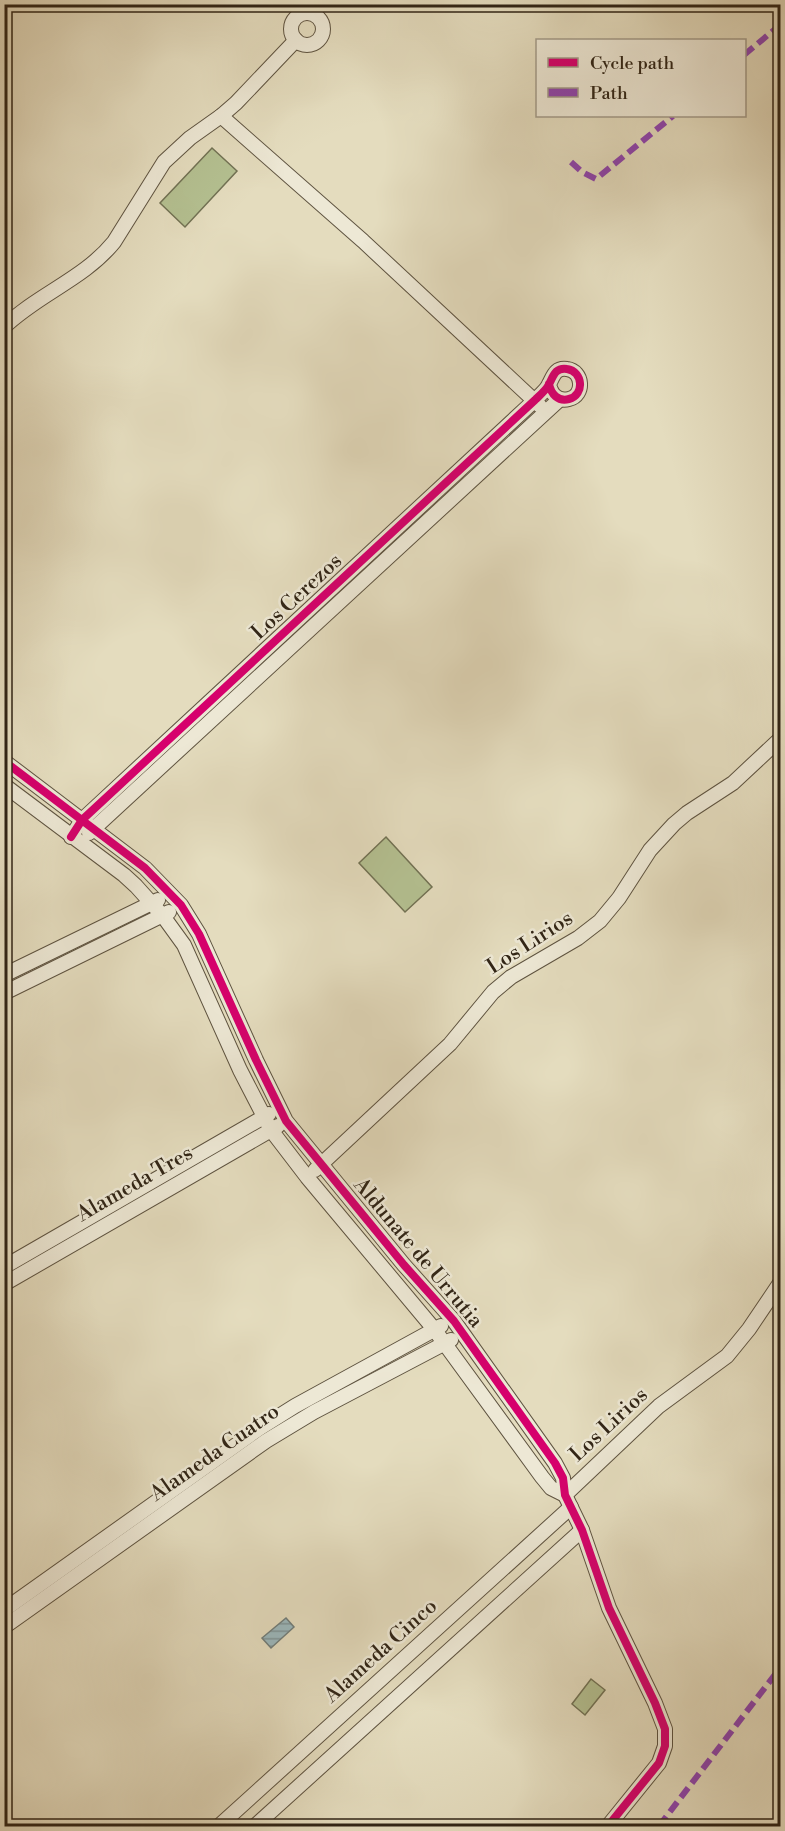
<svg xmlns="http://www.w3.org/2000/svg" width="785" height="1831" font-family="'Libre Bodoni',serif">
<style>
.pitch{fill:#b4c091;stroke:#727254;stroke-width:1.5}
.water{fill:url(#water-rules);stroke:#717d7a;stroke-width:1.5}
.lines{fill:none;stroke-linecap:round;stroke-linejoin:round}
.minor-casing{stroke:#5e5340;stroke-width:16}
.minor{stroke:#ede8d5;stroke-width:14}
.quiet{stroke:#8e44ad;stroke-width:6;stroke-dasharray:12 6;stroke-linecap:butt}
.cycleway-casing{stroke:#ede8d5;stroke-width:11}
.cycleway{stroke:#d6006c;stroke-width:8}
.labels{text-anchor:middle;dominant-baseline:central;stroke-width:5;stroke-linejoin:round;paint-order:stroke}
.street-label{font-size:21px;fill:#312516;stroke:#ede8d5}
</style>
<defs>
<pattern id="water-rules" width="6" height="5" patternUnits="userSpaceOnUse" patternTransform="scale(1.5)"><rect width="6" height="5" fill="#9bb8bd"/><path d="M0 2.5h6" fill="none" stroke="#7f9599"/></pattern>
</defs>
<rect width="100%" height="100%" fill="#e4dcbe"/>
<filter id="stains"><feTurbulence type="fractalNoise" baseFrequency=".00333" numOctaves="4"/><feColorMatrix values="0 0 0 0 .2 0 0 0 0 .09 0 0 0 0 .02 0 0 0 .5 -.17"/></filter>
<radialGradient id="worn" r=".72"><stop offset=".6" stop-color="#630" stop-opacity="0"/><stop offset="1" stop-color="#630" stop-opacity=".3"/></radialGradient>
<g class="pitch">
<polygon points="212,148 237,171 185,227 160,203"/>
<polygon points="386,837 432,887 405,912 359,863"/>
<polygon points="591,1679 605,1690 585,1715 572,1704"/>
</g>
<polygon class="water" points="286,1618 294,1627 271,1648 262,1638"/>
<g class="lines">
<g class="minor-casing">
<g id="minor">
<circle cx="307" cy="29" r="16"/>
<polyline points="221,116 363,241 540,406"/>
<path d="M4,327C38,294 84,279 114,242L164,162L190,138L221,116L236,103L296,40"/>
<polyline points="4,761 145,868 181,905 199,934 256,1060 286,1121 404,1265 454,1321 555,1463 563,1478 565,1495 582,1530 609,1608 655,1703 665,1729 665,1746 659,1763 608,1826"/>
<polyline points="4,785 124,875 136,886 163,916 184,945 240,1070 271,1130 307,1177 434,1329 542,1477 551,1488 565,1495"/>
<polyline points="89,833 560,399"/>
<path d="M71,837L82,820L535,400C539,396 545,391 548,386C553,378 554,367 567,369C583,371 585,395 569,399C558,402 551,394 549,384"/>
<polyline points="4,975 158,900"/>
<polyline points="4,993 169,912"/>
<polyline points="315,1170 450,1044 493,992 511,977 578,938 600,921 619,898 650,850 674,824 687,813 733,783 780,739"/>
<polyline points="4,1267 269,1114"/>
<polyline points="4,1284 278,1126"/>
<polyline points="565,1495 659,1406 727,1356 749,1329 780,1283"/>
<polyline points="4,1610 260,1428 295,1406 441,1326"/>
<polyline points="4,1627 266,1441 314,1412 451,1340"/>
<polyline points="219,1826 571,1507"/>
<polyline points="255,1826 582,1530"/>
</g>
</g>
<use href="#minor" class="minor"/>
<g class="quiet">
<polyline points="744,55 780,25"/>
<polyline points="571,162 582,172 596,179 673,116"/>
<polyline points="659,1826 780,1668"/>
</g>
<g class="cycleway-casing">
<g id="cycleway">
<polyline points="4,761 145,868 181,905 199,934 256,1060 286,1121 404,1265 454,1321 555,1463 563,1478 565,1495 582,1530 609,1608 655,1703 665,1729 665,1746 659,1763 608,1826"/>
<path d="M71,837L82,820L535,400C539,396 545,391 548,386C553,378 554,367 567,369C583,371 585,395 569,399C558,402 551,394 549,384"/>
</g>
</g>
<use href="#cycleway" class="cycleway"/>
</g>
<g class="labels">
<g class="street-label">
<text transform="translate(297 597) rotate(-43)">Los Cerezos</text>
<text transform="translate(530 943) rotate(-33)">Los Lirios</text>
<text transform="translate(135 1184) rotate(-30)">Alameda Tres</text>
<text transform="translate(418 1253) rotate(50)">Aldunate de Urrutia</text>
<text transform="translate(609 1425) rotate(-43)">Los Lirios</text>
<text transform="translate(215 1453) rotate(-35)">Alameda Cuatro</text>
<text transform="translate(381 1651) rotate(-42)">Alameda Cinco</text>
</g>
</g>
<rect width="785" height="1831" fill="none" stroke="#e4dcbe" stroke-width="24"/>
<rect x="6" y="6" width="773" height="1819" fill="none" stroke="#312516" stroke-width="3"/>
<rect x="12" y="12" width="761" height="1807" fill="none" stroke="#312516" stroke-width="1.5"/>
<rect x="536" y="39" width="210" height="78" fill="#ede8d5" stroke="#a29a89" stroke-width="1.5"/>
<rect x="548" y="58" width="30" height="9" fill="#d6006c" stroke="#a29a89" stroke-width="1.5"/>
<text x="590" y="69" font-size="18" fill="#312516">Cycle path</text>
<rect x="548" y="88" width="30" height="9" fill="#8e44ad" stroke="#a29a89" stroke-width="1.5"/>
<text x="590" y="99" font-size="18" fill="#312516">Path</text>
<rect width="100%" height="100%" filter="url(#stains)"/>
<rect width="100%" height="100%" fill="url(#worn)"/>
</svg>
